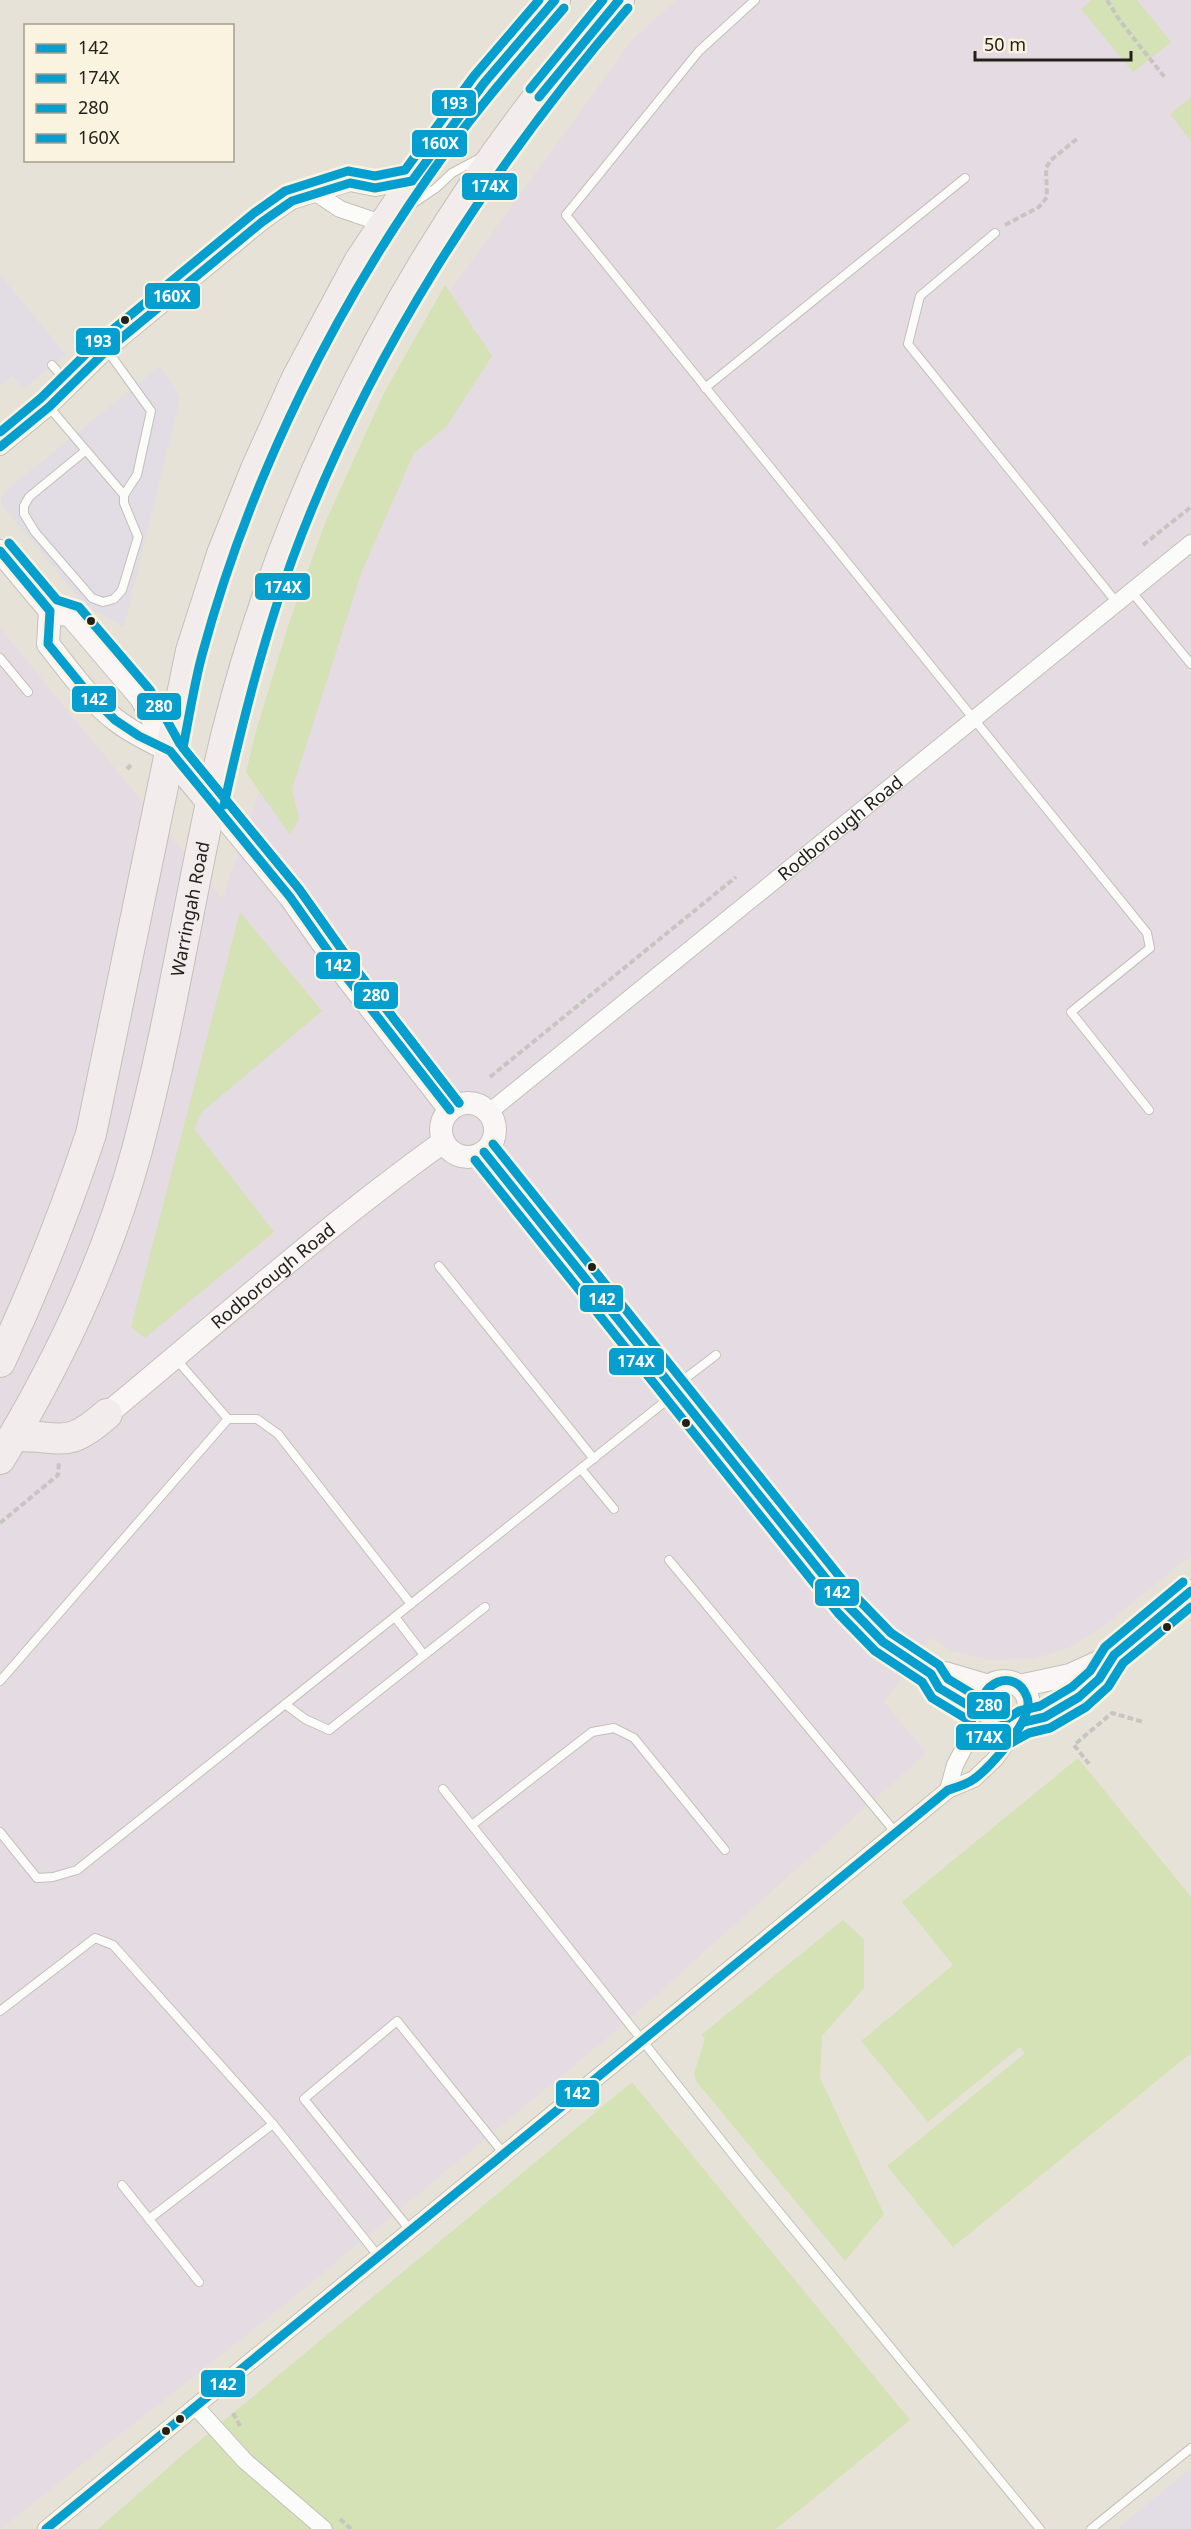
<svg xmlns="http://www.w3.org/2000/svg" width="1191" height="2529" font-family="'Noto Sans',sans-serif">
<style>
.commercial{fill:#e2dce4}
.industrial{fill:#e5dbe2}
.green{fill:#d4e2b5}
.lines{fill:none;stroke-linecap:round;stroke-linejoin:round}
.lane-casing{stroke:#c4c0b8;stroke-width:10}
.street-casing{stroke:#c4c0b8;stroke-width:18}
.secondary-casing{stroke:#c4c0b8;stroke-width:24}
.highway-casing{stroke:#c2c0ba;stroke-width:32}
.path{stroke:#c6c5c1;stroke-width:4;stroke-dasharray:6 3;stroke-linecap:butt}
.lane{stroke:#fbfbf9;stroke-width:8}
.street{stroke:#fbfbf9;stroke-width:16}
.secondary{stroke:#f9f6f5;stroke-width:22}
.highway{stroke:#f3ecec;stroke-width:30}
.bus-1-casing{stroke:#faf3df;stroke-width:14}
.bus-2-casing{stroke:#faf3df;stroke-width:14}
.bus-3-casing{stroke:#faf3df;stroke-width:14}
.bus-4-casing{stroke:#faf3df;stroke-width:14}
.bus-5-casing{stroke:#faf3df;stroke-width:14}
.bus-1{stroke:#059fcf;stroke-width:9}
.bus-2{stroke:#059fcf;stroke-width:9}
.bus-3{stroke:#059fcf;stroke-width:9}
.bus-4{stroke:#059fcf;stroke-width:9}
.bus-5{stroke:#059fcf;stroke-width:9}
.bus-dot{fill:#24211a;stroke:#faf3df;stroke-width:2}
.labels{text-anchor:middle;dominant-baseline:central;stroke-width:4.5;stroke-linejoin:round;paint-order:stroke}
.street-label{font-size:18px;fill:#24211a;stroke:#faf3df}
.line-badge{stroke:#faf3df;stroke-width:2}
.badge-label{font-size:16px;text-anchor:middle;font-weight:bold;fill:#fff}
</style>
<rect width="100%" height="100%" fill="#e7e2d8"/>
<g class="commercial">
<polygon points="0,275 66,355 24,388 13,376 0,386"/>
<polygon points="160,366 180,397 124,627 84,604 1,504 1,497 8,489"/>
<polygon points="1191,2468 1191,2529 1117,2529"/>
</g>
<polygon class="industrial" points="677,0 1191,0 1191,1555 1100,1629 1068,1648 1032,1659 990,1660 953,1651 930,1638 884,1702 926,1753 618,2029 283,2306 0,2529 0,628 222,899 416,338 632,40"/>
<g class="green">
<polygon points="1092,0 1137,0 1171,42 1133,72 1081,9"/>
<polygon points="1191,97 1191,141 1170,114"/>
<polygon points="445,285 492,356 446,427 414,453 362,571 292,789 299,819 290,835 246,772 256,731 289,623 325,523 384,393"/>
<polygon points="240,912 322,1011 202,1112 194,1129 274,1232 145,1338 131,1327"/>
<polygon points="1078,1758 1191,1897 1191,2053 953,2247 887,2166 1025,2053 1020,2047 928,2122 861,2041 953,1965 902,1902"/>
<polygon points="843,1920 864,1939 864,1988 822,2036 820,2078 884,2214 845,2261 696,2081 694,2074 705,2039 701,2035"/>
<polygon points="632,2082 910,2420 776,2529 98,2529 186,2452"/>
</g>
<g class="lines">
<g class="lane-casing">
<g id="lane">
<polyline points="755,0 699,51 566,215 1147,933 1150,948 1071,1012 1149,1110"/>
<polyline points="411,205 436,188 452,173 482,157"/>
<polyline points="995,233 920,296 908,344 1117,603"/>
<polyline points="52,365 70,386"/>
<polyline points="705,388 965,178"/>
<polyline points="49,407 124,495"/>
<polyline points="85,451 29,497 24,506 24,514 35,532 92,598 103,602 114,599 122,590 138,537 124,503 124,495 137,475 151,411 107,350"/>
<polyline points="1131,591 1191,664"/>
<polyline points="0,658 28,692"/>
<polyline points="439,1266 594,1459"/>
<polyline points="674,1387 716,1355"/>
<polyline points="228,1419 257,1419 278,1434 411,1604"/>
<polyline points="581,1469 614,1509"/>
<polyline points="669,1560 896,1833"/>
<polyline points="395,1617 424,1655"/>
<polyline points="0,1681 228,1419 176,1359"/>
<polyline points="285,1704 305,1719 329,1730 485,1607"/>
<polyline points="443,1789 752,2179 1040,2529"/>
<polyline points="472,1825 592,1732 614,1728 634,1738 725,1850"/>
<polyline points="0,1832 37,1878 53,1877 77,1870 677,1392"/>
<polyline points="0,2011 95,1938 113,1945 273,2124 379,2257"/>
<polyline points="122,2185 199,2282"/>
<polyline points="149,2219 273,2124"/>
<polyline points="411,2231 304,2099 397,2021 504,2154"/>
<polyline points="1091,2529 1191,2448"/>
</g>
</g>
<g class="street-casing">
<g id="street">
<polyline points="316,193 340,209 384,224"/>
<polyline points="0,447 49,407 107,350 262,222 292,201 350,183 375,188 412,181"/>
<path id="s1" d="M488,1113L1191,543"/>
<polyline points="948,1790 955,1765 980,1717"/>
<polyline points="196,2407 245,2461 324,2529"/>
<polyline points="46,2529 948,1790 974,1779 995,1759 1018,1727"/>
</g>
</g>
<g class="secondary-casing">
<g id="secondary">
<polyline points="0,551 50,611 71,616 141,698 170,751"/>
<path d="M50,611L48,644C69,670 90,701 117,721C134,734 152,742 170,751"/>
<polyline points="212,802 290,897 347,978 450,1110"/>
<circle cx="468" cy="1130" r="27"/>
<polyline points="484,1152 847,1605 883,1642 931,1674 939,1688 979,1712"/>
<path id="s2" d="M107,1414C218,1322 326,1226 443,1142"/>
<polyline points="931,1674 945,1673 989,1686"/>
<circle cx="1004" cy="1706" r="25"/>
<polyline points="1019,1686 1070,1675 1114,1655 1191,1591"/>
<path d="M1024,1722C1067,1713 1092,1693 1114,1655"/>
</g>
</g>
<g class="highway-casing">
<g id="highway">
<polyline points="170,751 212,802"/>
<path d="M0,1362C35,1288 65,1212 91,1134L191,651L222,554L256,469L297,378L359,262L434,149L484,83L555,0"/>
<path d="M14,1436C63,1435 65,1451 107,1414"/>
<path id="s3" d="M0,1459C58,1363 108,1258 137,1150C174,1012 193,871 227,732C295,463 434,206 619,0"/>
</g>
</g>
<g class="path">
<polyline points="1107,0 1120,21 1166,79"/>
<polyline points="1005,225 1039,207 1047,197 1046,168 1051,160 1078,138"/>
<polyline points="1143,545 1191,507"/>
<polyline points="127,769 131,765"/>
<polyline points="490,1077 736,877"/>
<polyline points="0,1523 58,1475 59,1461"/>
<polyline points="1089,1764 1074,1745 1112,1713 1143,1722"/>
<polyline points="233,2413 240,2426"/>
<polyline points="340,2519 351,2529"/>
</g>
<use href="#lane" class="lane"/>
<use href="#street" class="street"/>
<use href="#secondary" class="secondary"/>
<use href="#highway" class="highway"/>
<g class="bus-1-casing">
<g id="bus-1">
<polyline points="0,551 50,611 48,644 88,693 115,720 139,736 170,751 290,897 347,978 450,1110"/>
<polyline points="484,1152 847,1605 883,1642 931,1674 939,1688 979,1712"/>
<polyline points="1024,1722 1045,1717 1079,1697 1099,1679 1114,1655 1191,1591"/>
<path d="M46,2529L948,1790C957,1787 966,1785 974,1779C991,1767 1035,1718 1027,1697C1015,1666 976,1682 980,1717"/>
</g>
</g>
<g class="bus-2-casing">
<g id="bus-2">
<path d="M224,805C242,722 263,640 292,560C366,359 489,169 628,8"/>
<path d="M459,1103L357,971L299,889L183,748C189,717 194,685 202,655C250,477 336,304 444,155C481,104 523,56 564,8"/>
<polyline points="475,1160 838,1613 875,1651 922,1682 932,1698 970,1721 981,1736 1000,1743 1011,1743 1029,1733 1050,1728 1086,1707 1108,1687 1123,1663 1191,1607"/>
</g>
</g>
<g class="bus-3-casing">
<g id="bus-3">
<polyline points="9,543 57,600 79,607 150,690 180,744 299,889 357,971 459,1103"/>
<polyline points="493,1144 856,1597 891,1633 939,1665 948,1679 986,1702 996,1716 1007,1719 1019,1711 1040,1706 1072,1687 1090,1671 1105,1647 1183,1582"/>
</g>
</g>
<g class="bus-4-casing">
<g id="bus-4">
<polyline points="539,97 619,0"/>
<polyline points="0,447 49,407 107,350 262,222 292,201 350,183 375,188 412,181 484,83 555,0"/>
</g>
</g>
<g class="bus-5-casing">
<g id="bus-5">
<polyline points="530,89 603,0"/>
<polyline points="0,432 41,398 99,341 254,213 285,191 348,171 375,176 405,170 474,76 539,0"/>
</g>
</g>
<use href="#bus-1" class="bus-1"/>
<use href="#bus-2" class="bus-2"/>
<use href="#bus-3" class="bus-3"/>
<use href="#bus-4" class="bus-4"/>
<use href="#bus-5" class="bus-5"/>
</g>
<g class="bus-dot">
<circle cx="125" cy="320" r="5"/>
<circle cx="91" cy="621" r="5"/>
<circle cx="592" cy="1267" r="5"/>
<circle cx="686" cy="1423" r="5"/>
<circle cx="1167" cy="1627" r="5"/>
<circle cx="180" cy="2419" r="5"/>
<circle cx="166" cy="2431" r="5"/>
</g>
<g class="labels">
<g class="street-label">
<text stroke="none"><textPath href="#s1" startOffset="453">Rodborough Road</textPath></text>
<text stroke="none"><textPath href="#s3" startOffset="586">Warringah Road</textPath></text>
<text stroke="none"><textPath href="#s2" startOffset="216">Rodborough Road</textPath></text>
</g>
</g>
<g class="line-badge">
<rect x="431" y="89" width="46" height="28" rx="6" fill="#059fcf"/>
<rect x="411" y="129" width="57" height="29" rx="6" fill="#059fcf"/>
<rect x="461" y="172" width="57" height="29" rx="6" fill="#059fcf"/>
<rect x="144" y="282" width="57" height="28" rx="6" fill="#059fcf"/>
<rect x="75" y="327" width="46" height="29" rx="6" fill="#059fcf"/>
<rect x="254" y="572" width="57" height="29" rx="6" fill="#059fcf"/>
<rect x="71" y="685" width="46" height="28" rx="6" fill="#059fcf"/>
<rect x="136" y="692" width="46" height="29" rx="6" fill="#059fcf"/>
<rect x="315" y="951" width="46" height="29" rx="6" fill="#059fcf"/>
<rect x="353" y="981" width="46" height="29" rx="6" fill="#059fcf"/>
<rect x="579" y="1284" width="45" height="29" rx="6" fill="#059fcf"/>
<rect x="608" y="1347" width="57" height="29" rx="6" fill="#059fcf"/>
<rect x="814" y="1578" width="46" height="29" rx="6" fill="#059fcf"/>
<rect x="966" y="1691" width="45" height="29" rx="6" fill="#059fcf"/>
<rect x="955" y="1723" width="57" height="28" rx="6" fill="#059fcf"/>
<rect x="555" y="2079" width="45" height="29" rx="6" fill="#059fcf"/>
<rect x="200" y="2369" width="46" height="29" rx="6" fill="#059fcf"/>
</g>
<g class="badge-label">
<text x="454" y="109">193</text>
<text x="440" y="149">160X</text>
<text x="490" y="192">174X</text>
<text x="172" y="302">160X</text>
<text x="98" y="347">193</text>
<text x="283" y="593">174X</text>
<text x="94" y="705">142</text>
<text x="159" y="712">280</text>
<text x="338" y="971">142</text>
<text x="376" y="1001">280</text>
<text x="602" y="1305">142</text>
<text x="636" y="1367">174X</text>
<text x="837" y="1598">142</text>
<text x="989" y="1711">280</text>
<text x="984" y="1743">174X</text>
<text x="577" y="2099">142</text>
<text x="223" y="2390">142</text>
</g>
<rect x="24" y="24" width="210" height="138" fill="#faf3df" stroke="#a49f90" stroke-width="1.5"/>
<rect x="36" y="44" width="30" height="9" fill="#059fcf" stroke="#a49f90" stroke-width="1.5"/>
<text x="78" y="54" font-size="18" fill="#24211a">142</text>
<rect x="36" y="74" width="30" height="9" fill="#059fcf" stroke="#a49f90" stroke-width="1.5"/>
<text x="78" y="84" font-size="18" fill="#24211a">174X</text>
<rect x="36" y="104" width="30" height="9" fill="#059fcf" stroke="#a49f90" stroke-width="1.5"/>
<text x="78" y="114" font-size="18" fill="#24211a">280</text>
<rect x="36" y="134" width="30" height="9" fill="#059fcf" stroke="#a49f90" stroke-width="1.5"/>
<text x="78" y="144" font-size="18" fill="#24211a">160X</text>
<path d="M975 51v9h156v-9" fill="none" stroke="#24211a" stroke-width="3"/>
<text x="984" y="51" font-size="18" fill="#24211a" stroke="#faf3df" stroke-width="4.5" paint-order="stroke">50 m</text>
</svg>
